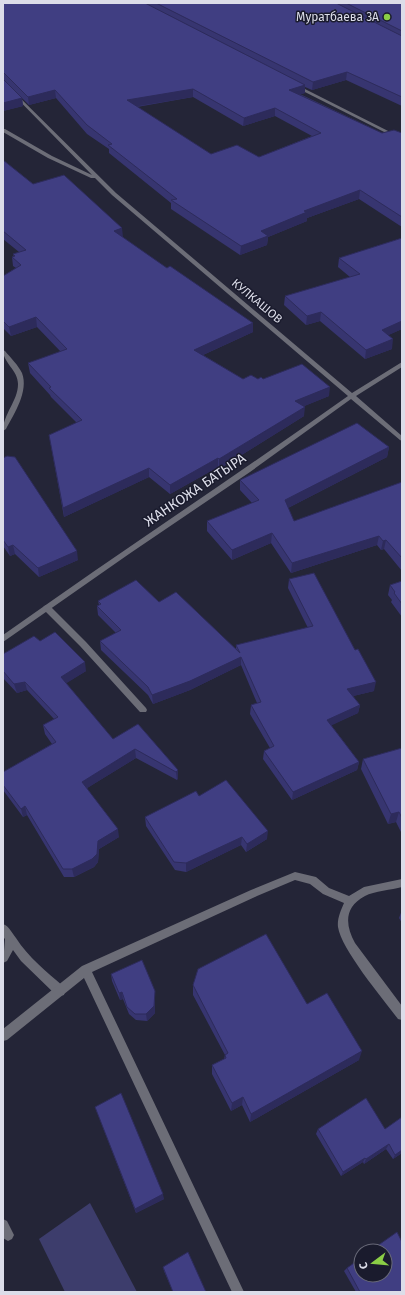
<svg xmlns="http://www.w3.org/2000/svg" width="405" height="1295" font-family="'Fira Sans',sans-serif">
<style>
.green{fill:#3d3d6c}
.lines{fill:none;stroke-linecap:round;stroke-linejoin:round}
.service{fill:#6c6d77;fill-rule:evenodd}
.minor{fill:#6c6d77;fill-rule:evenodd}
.wall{fill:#373570;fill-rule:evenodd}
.shaded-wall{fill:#2d2b5b}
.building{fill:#403e82;stroke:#2d2b5b;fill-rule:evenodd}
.poi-dot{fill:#8bce46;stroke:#1a1b2d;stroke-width:1.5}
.labels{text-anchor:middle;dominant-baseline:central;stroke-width:3;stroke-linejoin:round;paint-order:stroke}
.far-poi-label{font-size:12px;fill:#dcdde9;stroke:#1a1b2d;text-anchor:end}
.far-street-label{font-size:12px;fill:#dcdde9;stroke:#1a1b2d}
.street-label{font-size:14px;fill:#dcdde9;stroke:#1a1b2d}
</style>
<rect width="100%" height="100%" fill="#242537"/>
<polygon class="green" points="90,1203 137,1292 65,1292 39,1239"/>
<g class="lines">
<g class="service">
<polygon points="47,605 50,606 86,642 146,708 147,710 146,712 140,712 80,646 44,610 43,608 44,606"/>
<path d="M3,924C9,926 12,933 16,938C28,957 47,972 64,987L65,991L64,995L60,996L56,995L21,961L13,950L7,961L3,963L5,939L3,937Z"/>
<polygon points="3,1219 7,1221 14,1235 12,1239 8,1241 3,1238"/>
</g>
<g class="minor">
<path d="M3,81L116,193L352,393L402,362V367L356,396L402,436V441L400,440L351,399L250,472L129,554L3,642V635C117,554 234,477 348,396L112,195L95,178H91L48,158L3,132V129H5L52,156L92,175L3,84Z"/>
<polygon points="295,85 297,85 402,138 402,141 295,87"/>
<path d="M3,350L5,351C11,358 18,365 22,373C29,391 14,414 6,429L3,431C3,414 18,401 18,384C18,370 3,363 3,350Z"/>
<path d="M295,872L316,877L329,888L349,896L364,887L402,879V887C392,890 374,891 365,896C344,907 345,925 355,943L402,1006V1020L398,1019C383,999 341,949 338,927C337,919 341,910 344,903L323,894L310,884L295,880L257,896L92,972L244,1292H232L84,978L7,1040L3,1041V1029L82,966L251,890Z"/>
</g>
</g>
<g class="wall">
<path d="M3,3H402V106L346,80L312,90L305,87V93L300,94L382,133H401L402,127V227L359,199L307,218V221L268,237L267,245L240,255L171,209V203L109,153V149L87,134L56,98L29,105L4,80L22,98L23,106L3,111ZM193,97L243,126L275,116L312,136L259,157L211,154L137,107Z"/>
<polygon points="3,160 33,184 123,237 122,237 253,332 203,355 243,379 263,379 329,396 304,406 304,416 219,469 218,467 170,494 149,477 64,517 49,435 77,423 51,397 50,395 30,373 28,363 61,352 37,327 11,336 3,328 3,276 16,268 13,266 12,257 14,257 13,254 19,252 3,239"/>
<polygon points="402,238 402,329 388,335 392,349 365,359 320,321 306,325 284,305 285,296 350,277 338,267 339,258"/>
<polygon points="389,447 387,457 288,508 294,521 402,482 402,571 384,549 381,550 377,545 291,573 271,543 232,560 207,531 207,521 252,503 240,490 240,480"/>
<polygon points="3,458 78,560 39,577 15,554 10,556 3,546"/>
<polygon points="289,579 374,691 353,696 360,705 358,713 331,725 359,762 357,770 292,800 263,759 264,751 270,748 250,714 251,705 257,703 241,665 190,690 153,704 148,695 101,650 100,641 116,633 98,615 97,606 99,605 98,601 159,602 236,649 236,645 308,628 288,588"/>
<polygon points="402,581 402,617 391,602 392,600 388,595 390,585"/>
<polygon points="40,641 86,671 66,683 113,739 138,724 178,770 178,778 177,780 136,758 87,788 119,837 99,849 98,862 94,867 74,877 64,877 27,815 23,817 3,790 3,772 52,744 45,734 43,725 54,719 27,690 17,693 3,678 3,654"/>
<polygon points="402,748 402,834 396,822 388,824 361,769 363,759"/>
<polygon points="199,796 267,839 246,852 241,845 186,872 175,870 146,826 145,817"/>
<polygon points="402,910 402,923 399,918"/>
<polygon points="111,974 155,998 155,1013 147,1021 136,1020 129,1014 123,999 120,1000 112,981"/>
<polygon points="193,985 307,1004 359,1060 250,1122 242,1105 231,1111 212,1074 212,1065 224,1059 225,1055 193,995"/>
<polygon points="95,1107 164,1199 136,1213 97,1112"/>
<polygon points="402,1117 402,1153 393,1159 386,1149 364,1164 363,1162 341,1176 316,1134 318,1129 385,1129"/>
<polygon points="163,1267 206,1292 173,1292 164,1271"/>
<polygon points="347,1268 402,1292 356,1292 344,1271"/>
</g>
<g class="shaded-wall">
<polygon points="347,72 346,80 312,90 313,82"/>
<polygon points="305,85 305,93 289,98 289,90"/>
<polygon points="193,89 193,97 127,108 127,100"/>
<polygon points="55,90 56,98 29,105 28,97"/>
<polygon points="22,98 23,106 3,111 3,103"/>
<polygon points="275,108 275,116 243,126 244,118"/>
<polygon points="360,190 359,199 307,218 307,221 268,237 267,245 240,255 241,246 261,231 304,211"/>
<polygon points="122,228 123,237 114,240 114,231"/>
<polygon points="321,312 320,321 306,325 307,316"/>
<polygon points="36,317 37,327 11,336 9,327"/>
<polygon points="402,321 402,329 380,339 382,330"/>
<polygon points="253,323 253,332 194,359 194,350"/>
<polygon points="393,339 392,349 365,359 366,350"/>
<polygon points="330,387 329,396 295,410 295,401"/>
<polygon points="305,407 304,416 219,469 219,459"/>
<polygon points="389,447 387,457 284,510 285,500"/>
<polygon points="218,458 218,467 170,494 170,485"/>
<polygon points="149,468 149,477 64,517 63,508"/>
<polygon points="272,533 271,543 232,560 232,550"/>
<polygon points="379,536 377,545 291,573 292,563"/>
<polygon points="386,540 384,549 381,550 383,541"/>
<polygon points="13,545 15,554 10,556 8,547"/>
<polygon points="77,551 78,560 39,577 38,568"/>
<polygon points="241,657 241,665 190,690 153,704 152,695"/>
<polygon points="85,662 86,671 62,686 61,677"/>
<polygon points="25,682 27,690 17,693 14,684"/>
<polygon points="376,682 374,691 345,698 347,689"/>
<polygon points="360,705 358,713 326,728 327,720"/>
<polygon points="135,749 136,758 84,790 82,782"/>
<polygon points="359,762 357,770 292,800 293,792"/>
<polygon points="178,770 178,778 177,780 176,772"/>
<polygon points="25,806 27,815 23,817 21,809"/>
<polygon points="399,812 396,822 388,824 391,814"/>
<polygon points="118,829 119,837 99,849 98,862 94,867 74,877 72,869 98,841"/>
<polygon points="268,831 267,839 246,852 247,844"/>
<polygon points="242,837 241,845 186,872 186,863"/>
<polygon points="155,991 155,1013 147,1021 146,1014"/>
<polygon points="122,992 123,999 120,1000 119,993"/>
<polygon points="362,1051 359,1060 250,1122 251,1114"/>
<polygon points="243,1097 242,1105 231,1111 232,1103"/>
<polygon points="389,1144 386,1149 364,1164 366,1159"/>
<polygon points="402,1150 402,1153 393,1159 395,1155"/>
<polygon points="365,1158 363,1162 341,1176 343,1172"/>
<polygon points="163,1194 164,1199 136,1213 135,1209"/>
</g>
<g class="building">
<path d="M3,3H145L305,85L289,90L382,133L394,130L402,133V217L360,190L304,211L307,212L261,231L268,236L241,246L171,200L177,199L108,145L112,144L87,125L55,90L28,97L3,72V48H4L3,47ZM193,89L244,118L275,108L321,133L259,157L237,145L211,154L127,100Z"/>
<polygon points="156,3 336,3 402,36 402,97 347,72 313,82"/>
<polygon points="346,3 402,3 402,31"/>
<polygon points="3,79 22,98 3,103"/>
<polygon points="3,160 33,184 64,175 122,228 114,231 167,268 170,266 253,323 194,350 243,379 251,375 258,379 261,377 263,379 302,364 330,387 295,401 305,407 219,459 218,458 170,485 149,468 63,508 49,435 82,420 49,388 51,387 28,363 67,349 36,317 9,327 3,321 3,276 21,265 12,257 15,256 13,254 26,250 3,231"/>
<polygon points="402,238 402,321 382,330 393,339 366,350 321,312 307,316 285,296 360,274 339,258"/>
<polygon points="357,423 389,447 285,500 294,521 402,482 402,558 386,540 383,541 379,536 292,563 272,533 232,550 207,521 259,500 240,480"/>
<polygon points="7,456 15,457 77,551 38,568 13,545 8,547 3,540 3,458"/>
<polygon points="314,573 355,650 358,649 376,682 347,689 360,705 327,720 359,762 293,792 264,751 274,746 251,705 261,702 241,657 190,681 152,695 148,687 100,641 121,630 97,606 101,604 98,601 136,580 159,602 176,592 240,653 236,645 313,626 289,579"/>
<polygon points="402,581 402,604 394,593 395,592 390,585"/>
<polygon points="55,632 85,662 61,677 113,739 138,724 178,770 176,772 135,749 82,782 118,829 98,841 97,854 92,859 72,869 63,869 25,806 21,809 3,785 3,772 56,742 43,725 58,717 25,682 14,684 3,671 3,654 34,636 40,641"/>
<polygon points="402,748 402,818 399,812 391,814 363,759"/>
<polygon points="226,780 268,831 247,844 242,837 186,863 174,862 145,817 196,791 199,796"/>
<polygon points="266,934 307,1004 327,993 362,1051 251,1114 243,1097 232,1103 212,1065 226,1058 225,1055 228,1053 193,985 198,969"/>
<polygon points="142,960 155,991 154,1006 146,1014 135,1014 127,1007 122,992 119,993 111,974"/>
<polygon points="121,1093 163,1194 135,1209 95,1107"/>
<polygon points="366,1098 385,1129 402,1117 402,1150 395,1155 389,1144 366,1159 365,1158 343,1172 318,1129"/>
<polygon points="397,1232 402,1242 402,1292 360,1292 347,1268 361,1258 361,1275 385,1275 385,1251 370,1251"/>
<polygon points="188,1252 206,1292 173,1292 163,1267"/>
</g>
<circle class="poi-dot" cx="387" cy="17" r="4"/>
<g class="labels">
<g class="far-poi-label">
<text x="379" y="17">Муратбаева 3А</text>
</g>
<g class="far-street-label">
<text transform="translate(257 301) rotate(40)">КУЛКАШОВ</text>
</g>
<g class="street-label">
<text transform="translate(195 490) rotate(-34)">ЖАНКОЖА БАТЫРА</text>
</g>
</g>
<rect width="405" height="1295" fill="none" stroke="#dcdde9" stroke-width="8"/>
<g transform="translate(373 1263) rotate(254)"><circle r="19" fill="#1a1b2d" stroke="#686978"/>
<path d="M0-3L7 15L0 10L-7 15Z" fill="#8bce46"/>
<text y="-6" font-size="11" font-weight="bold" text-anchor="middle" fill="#dcdde9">С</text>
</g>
</svg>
